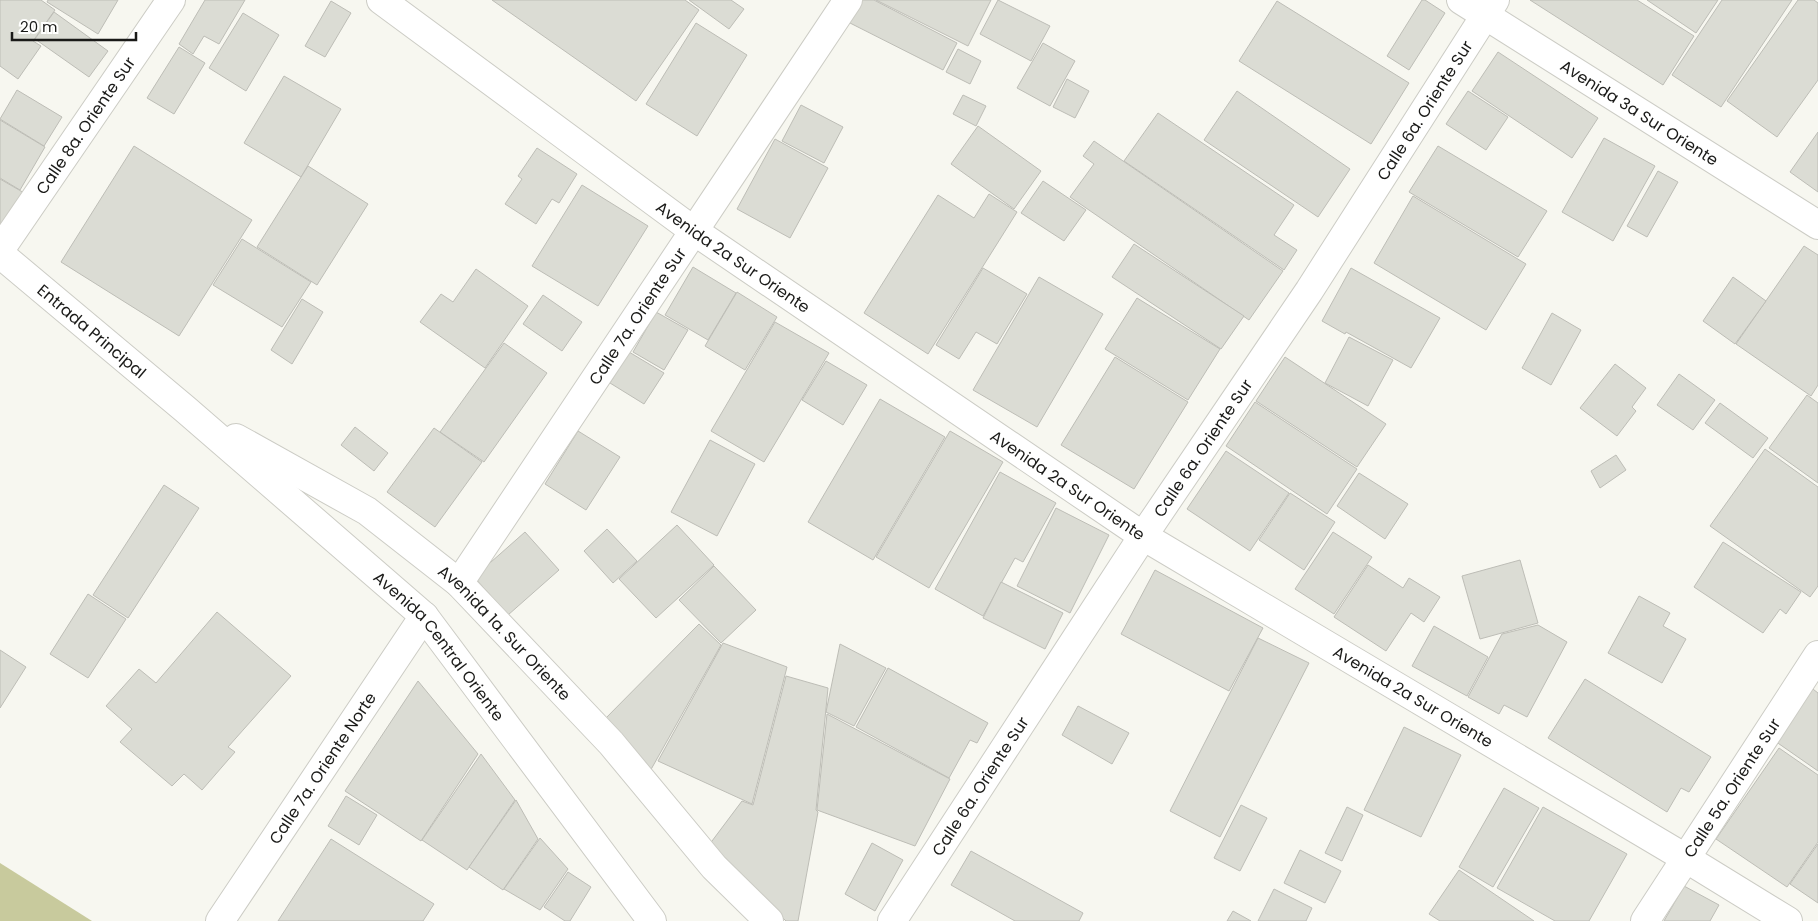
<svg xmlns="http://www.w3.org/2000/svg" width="1818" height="921" font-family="Poppins,sans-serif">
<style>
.green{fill:#c8ca9d}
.building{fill:#dbdcd4;stroke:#bdbdb6}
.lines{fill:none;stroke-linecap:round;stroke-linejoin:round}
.minor-casing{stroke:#ccccc5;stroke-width:30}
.tertiary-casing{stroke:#ccccc5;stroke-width:30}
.minor{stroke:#fff;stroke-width:28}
.tertiary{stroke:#fff;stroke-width:28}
.labels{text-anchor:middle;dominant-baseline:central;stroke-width:4;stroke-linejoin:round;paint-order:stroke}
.street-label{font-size:16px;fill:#1a1a18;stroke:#fffffe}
</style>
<rect width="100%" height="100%" fill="#f7f7f0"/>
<polygon class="green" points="0,863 92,921 0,921"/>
<g class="building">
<polygon points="0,0 41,0 55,10 33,41 41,46 18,79 0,66"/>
<polygon points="48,0 118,0 98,34 47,2"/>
<polygon points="205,0 245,0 219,44 204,36 193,54 179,44"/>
<polygon points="492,0 685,0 699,10 636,101"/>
<polygon points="689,0 731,0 744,9 729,29"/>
<polygon points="859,0 874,0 957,43 943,70 848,22"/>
<polygon points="876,0 991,0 968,46"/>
<polygon points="998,0 1050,26 1031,61 980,34"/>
<polygon points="1422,0 1425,0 1445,13 1409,70 1387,56"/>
<polygon points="1530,0 1637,0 1694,36 1663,85"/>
<polygon points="1647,0 1718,0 1696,33"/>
<polygon points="1722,0 1792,0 1721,107 1672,75"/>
<polygon points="1798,0 1814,0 1818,3 1818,80 1777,137 1727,101"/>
<polygon points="331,1 351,13 325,57 305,46"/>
<polygon points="1277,1 1409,83 1371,144 1239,61"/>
<polygon points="54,12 108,51 89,77 35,39"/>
<polygon points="243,13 279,35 246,91 209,68"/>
<polygon points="696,23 747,55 697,136 646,104"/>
<polygon points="1043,43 1075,61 1050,106 1017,88"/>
<polygon points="179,47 205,63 174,114 147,98"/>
<polygon points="958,49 981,61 970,84 946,72"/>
<polygon points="1498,52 1598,118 1572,158 1472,91"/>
<polygon points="284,76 341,109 301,177 244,143"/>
<polygon points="1067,79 1089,91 1075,118 1053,107"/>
<polygon points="17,90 62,117 44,146 0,119"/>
<polygon points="1237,91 1350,169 1318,217 1204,140"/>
<polygon points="1468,91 1508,117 1486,150 1446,124"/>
<polygon points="963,95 986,106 976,126 953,114"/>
<polygon points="801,105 843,127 824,163 782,141"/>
<polygon points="1158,113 1294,205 1274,235 1297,250 1284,270 1124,161"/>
<polygon points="0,120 45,147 20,190 0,178"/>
<polygon points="978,126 1041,171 1014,209 951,164"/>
<polygon points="1818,132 1818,192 1790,172"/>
<polygon points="1604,138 1655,166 1613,241 1562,212"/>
<polygon points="775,139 828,168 790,238 737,209"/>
<polygon points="1094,141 1283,271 1249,320 1070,197 1094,164 1083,156"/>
<polygon points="134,146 252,220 179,336 61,262"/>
<polygon points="1438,146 1547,211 1518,257 1409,192"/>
<polygon points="537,148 577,174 559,203 552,199 536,224 505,204 522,179 518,176"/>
<polygon points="308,166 368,204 317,285 257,247"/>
<polygon points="1658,171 1678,182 1647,237 1627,226"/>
<polygon points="0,179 26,194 0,238"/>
<polygon points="1043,181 1086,210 1064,241 1021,213"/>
<polygon points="582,185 648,226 598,306 532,266"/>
<polygon points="989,194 1017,212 928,354 864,313 938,195 974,218"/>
<polygon points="1413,196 1526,264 1486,330 1374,263"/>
<polygon points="242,239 311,282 282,327 213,285"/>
<polygon points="1134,244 1244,316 1221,349 1112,277"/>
<polygon points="1804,246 1818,255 1818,385 1811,396 1736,344"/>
<polygon points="693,267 736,293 708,340 665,315"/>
<polygon points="983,268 1027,294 997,344 976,332 959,359 936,345"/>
<polygon points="1351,268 1440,318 1411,368 1346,332 1345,334 1322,321"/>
<polygon points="476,269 528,306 485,368 420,322 441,294 453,302"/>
<polygon points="1039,277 1103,314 1037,427 973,390"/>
<polygon points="1733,277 1766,301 1735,344 1703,321"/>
<polygon points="737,292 777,317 745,370 705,346"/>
<polygon points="543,295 582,322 562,351 523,324"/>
<polygon points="1137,298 1220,349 1188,400 1105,349"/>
<polygon points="302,299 323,312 292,364 271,350"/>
<polygon points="656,312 688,330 664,370 633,352"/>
<polygon points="1552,313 1581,330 1551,385 1522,368"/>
<polygon points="775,322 829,353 764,462 711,431"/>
<polygon points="1349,337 1393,360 1368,406 1325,383"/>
<polygon points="504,343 547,373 484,462 440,432"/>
<polygon points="629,352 664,373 644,404 610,383"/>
<polygon points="1115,357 1188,402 1134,489 1061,445"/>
<polygon points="1285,357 1386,424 1357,467 1256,401"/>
<polygon points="826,361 867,385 843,425 802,400"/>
<polygon points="1615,364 1646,388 1632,407 1636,411 1617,436 1580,408"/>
<polygon points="1679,374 1715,400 1693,430 1657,405"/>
<polygon points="1807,395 1818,403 1818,483 1769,448"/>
<polygon points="880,399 945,437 873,560 808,522"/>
<polygon points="1255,402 1357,469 1327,514 1226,446"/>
<polygon points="1720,403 1768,438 1753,458 1705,423"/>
<polygon points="355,427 388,453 374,471 341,445"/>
<polygon points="434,428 482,462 435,527 387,492"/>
<polygon points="578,431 620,457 586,510 545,484"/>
<polygon points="950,431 1003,462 929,588 876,557"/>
<polygon points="710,440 755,464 717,536 671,512"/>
<polygon points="1765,449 1818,487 1818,586 1810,597 1710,526"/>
<polygon points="1226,451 1289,493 1250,551 1187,509"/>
<polygon points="1616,455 1626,470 1600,488 1591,471"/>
<polygon points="1000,472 1056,503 1023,562 1015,558 983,616 935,589"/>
<polygon points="1359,473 1408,504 1385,539 1337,506"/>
<polygon points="164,485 199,508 128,618 93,595"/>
<polygon points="1290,493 1335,522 1304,570 1259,540"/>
<polygon points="1056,508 1109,535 1070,613 1017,586"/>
<polygon points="677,525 714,565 656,618 619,579"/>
<polygon points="607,529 637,561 613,583 584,551"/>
<polygon points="525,532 559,570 508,615 474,577"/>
<polygon points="1333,532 1372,557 1334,614 1295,589"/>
<polygon points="1723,542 1801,592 1786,614 1780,609 1763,633 1694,587"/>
<polygon points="1520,560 1538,623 1480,639 1462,576"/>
<polygon points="1368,565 1403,588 1409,578 1440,597 1424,622 1411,613 1386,651 1334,617"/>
<polygon points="714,566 756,610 721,643 679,600"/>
<polygon points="1155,570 1263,628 1229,691 1121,634"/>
<polygon points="1001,582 1063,613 1045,649 983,618"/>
<polygon points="88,594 126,619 88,678 50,654"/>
<polygon points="1639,596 1670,613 1663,626 1686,639 1662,683 1608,653"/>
<polygon points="217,612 291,676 228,747 235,752 202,790 184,774 172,786 120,742 132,729 106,706 139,669 156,683"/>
<polygon points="699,624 721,645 649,773 601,723"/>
<polygon points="1538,625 1567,642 1527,717 1504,705 1499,714 1468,697 1502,634"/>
<polygon points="1434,626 1488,657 1467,696 1412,666"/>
<polygon points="1258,638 1309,663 1220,837 1170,811"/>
<polygon points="723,643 787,667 752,804 658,761"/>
<polygon points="840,644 886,668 854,726 826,712"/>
<polygon points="0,650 26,667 0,708"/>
<polygon points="888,668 988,723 977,743 970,740 949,778 856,727"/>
<polygon points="786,676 828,688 816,810 818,812 798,921 786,921 709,845 742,801 753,805"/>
<polygon points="1585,679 1711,757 1689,792 1681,788 1667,812 1548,738"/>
<polygon points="418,681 478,754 421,841 345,791"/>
<polygon points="1809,686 1818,693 1818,771 1772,739"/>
<polygon points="1078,706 1129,733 1112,764 1062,735"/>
<polygon points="827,714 950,779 915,846 817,810"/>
<polygon points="1404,727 1461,755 1421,837 1364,810"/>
<polygon points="1779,748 1818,775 1818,842 1787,887 1716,839"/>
<polygon points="481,754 515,800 467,870 422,840"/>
<polygon points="1504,788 1539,808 1493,887 1459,867"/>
<polygon points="346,796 377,815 359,845 328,826"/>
<polygon points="516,800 538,839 503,890 469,867"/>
<polygon points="1241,805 1267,818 1240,871 1214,858"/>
<polygon points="1347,807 1363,815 1342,861 1325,853"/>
<polygon points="1543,807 1627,854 1589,921 1555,921 1497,888"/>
<polygon points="540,838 568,869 540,910 504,889"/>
<polygon points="331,839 434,904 423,921 278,921"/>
<polygon points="872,843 903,860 875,911 845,894"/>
<polygon points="1818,844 1818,903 1790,884"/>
<polygon points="1300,850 1341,871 1325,903 1284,883"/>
<polygon points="971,851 1083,913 1079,921 1015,921 951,885"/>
<polygon points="1459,870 1534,921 1440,921 1429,914"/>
<polygon points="568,872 591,887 570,921 565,921 544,907"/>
<polygon points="1684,886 1719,905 1710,921 1664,921"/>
<polygon points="1274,889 1312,908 1306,921 1258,921"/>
<polygon points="1233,911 1251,921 1227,921"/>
</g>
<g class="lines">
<g class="minor-casing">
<g id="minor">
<path id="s1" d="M381,0L694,231L1143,536L1687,859L1788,921"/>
<path id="s2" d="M1461,0L1818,225"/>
<path id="s3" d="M0,250L171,0"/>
<path id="s4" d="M459,583L848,0"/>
<path id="s5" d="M220,921L424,616"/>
<path id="s6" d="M892,921L1143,536L1309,291L1495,0"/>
<path id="s7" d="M1645,921L1818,655"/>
</g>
</g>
<g class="tertiary-casing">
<g id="tertiary">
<path id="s8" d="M0,254L185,409L424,616L652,921"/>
<path id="s9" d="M236,438L367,511L459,583L611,743L714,867L769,921"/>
</g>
</g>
<use href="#minor" class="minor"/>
<use href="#tertiary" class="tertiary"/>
</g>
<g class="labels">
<g class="street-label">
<text stroke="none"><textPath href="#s6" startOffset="970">Calle 6a. Oriente Sur</textPath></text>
<text stroke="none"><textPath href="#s2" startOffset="211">Avenida 3a Sur Oriente</textPath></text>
<text stroke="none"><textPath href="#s3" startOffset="151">Calle 8a. Oriente Sur</textPath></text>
<text stroke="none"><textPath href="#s1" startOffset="436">Avenida 2a Sur Oriente</textPath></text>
<text stroke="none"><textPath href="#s4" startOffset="321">Calle 7a. Oriente Sur</textPath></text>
<text stroke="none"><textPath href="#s8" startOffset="120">Entrada Principal</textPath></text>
<text stroke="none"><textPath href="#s6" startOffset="566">Calle 6a. Oriente Sur</textPath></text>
<text stroke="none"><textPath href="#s1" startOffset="841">Avenida 2a Sur Oriente</textPath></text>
<text stroke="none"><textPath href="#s9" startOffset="334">Avenida 1a. Sur Oriente</textPath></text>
<text stroke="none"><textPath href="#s8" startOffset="590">Avenida Central Oriente</textPath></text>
<text stroke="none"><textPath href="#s1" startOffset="1246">Avenida 2a Sur Oriente</textPath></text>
<text stroke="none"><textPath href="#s5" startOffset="184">Calle 7a. Oriente Norte</textPath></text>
<text stroke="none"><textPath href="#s6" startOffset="161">Calle 6a. Oriente Sur</textPath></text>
<text stroke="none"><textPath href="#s7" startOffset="159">Calle 5a. Oriente Sur</textPath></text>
</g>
</g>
<path d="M12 32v8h124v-8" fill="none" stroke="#1a1a18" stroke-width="2.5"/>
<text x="20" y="32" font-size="15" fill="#1a1a18" stroke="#fffffe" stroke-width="4" paint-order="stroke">20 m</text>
</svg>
